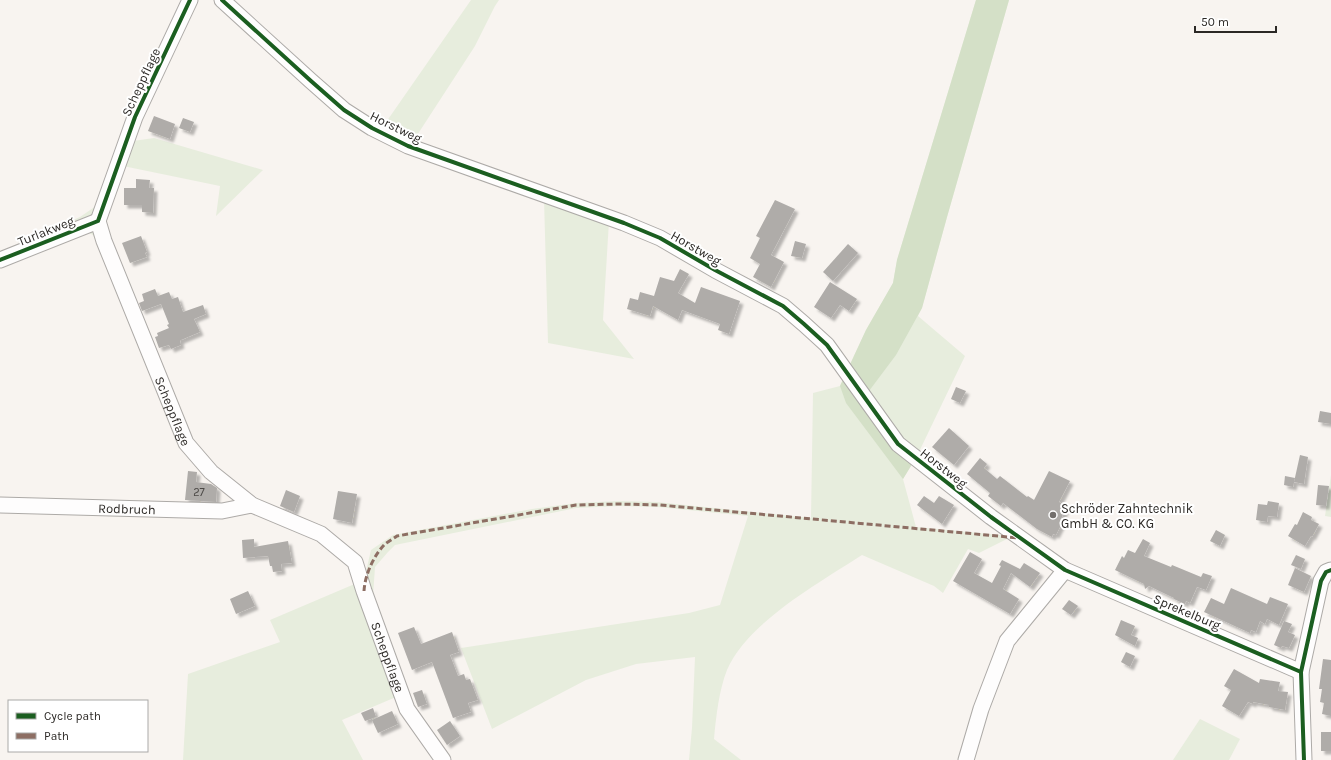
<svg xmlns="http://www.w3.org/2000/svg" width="1331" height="760" font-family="Karla,sans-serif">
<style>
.green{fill:#e7eddd}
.forest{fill:#d4e0c7}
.building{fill:#afaca9;filter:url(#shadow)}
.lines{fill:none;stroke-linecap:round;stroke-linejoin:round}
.minor-casing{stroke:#adaaa7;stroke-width:17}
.minor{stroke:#fefdfd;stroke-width:15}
.quiet{stroke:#8d6e63;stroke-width:3;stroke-dasharray:6 3;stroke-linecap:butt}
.cycleway-casing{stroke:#fff;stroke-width:6}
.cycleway{stroke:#1b5e20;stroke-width:4}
.poi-dot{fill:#736f6c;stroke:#fff;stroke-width:1.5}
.labels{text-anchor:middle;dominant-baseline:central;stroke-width:4;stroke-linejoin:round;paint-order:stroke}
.number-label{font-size:11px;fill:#4c4946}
.street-label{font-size:13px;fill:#2b2825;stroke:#fff}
.poi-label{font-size:13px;fill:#2b2825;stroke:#fff;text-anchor:start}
</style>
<defs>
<filter id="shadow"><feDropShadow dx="3.5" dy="3.5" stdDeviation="1" flood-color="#0004"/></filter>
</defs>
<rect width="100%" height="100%" fill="#f8f4f0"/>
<!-- green -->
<g class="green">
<path d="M184,0H198L144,104L133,141L154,138L263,170L216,216L220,186L123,166L106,215L108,241L182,448L93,235L85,231L0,268V253L80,217L96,206L128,112L156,52Z"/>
<path d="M471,0H499L495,6L475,46L412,143L609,221L603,320L634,359L548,343L544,199L369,131L279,42L359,113L382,128Z"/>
<path d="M976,0H1009L947,217L922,308L918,316L965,356L917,456L903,479L916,527L1000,535L1007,539L979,553L968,549L943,593L934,586L862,555C819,583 748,622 727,670C719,690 716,717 714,739L741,760H689L692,728L695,657L636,664L586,680L492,729L461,648L689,613L720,605L748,516L658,507L619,506L576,508L395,545L388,552L375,567L373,596L396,697L342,720L363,760H183L188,674L280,642L270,620L364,580L371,550L393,535L532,509L576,503L619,501L656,502L811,518L813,393L840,386L866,330L893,283L897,260Z"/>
<path d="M1331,475V517L1325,516Z"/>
<path d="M1200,719L1240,739L1229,760H1173Z"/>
</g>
<!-- forest -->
<path class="forest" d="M976,0H1009L947,217L922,308L896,355L866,395L917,456L903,479L846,403L840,386L866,330L893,283L897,260Z"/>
<!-- building -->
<g class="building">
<path d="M154,116L175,124L170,139L148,131Z"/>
<path d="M183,118L194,122L190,132L179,128Z"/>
<path d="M136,179L150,180L149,188H154L153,213L142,212V205H124V188H136Z"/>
<path d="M775,200L795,209L771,255L784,262L771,287L753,277L760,264L750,258L760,238L756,236Z"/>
<path d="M141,236L147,252L145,253L147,257L130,263L122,243Z"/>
<path d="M795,241L806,244L802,258L791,256Z"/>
<path d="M848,244L858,253L833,281L823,272Z"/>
<path d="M680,269L689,274L678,293L695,303L701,287L740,301L729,334L718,330L720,324L682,310L678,320L653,306L650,316L627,309L630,298L638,300L640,292L654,296L660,277L674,281Z"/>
<path d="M830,282L857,299L849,311L840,305L831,318L814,307Z"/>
<path d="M155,289L158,296L169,292L172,299L178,297L183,312L203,305L206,314L194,319L200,332L181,340L180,341L181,345L171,349L169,345L159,348L155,337L158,336L157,333L169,328L167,325L169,324L161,304L142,311L139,303L144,301L142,294Z"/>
<path d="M956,387L966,391L960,403L951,399Z"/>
<path d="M1320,411L1331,413V424L1318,422Z"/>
<path d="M949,428L969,446L954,465L932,447Z"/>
<path d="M1300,455L1308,457L1304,484L1294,482Z"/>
<path d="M980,458L987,464L984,468L997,479L1000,476L1027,497L1028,496L1034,500L1049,471L1070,481L1059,502L1067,506L1059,523L1061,525L1056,535L1053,534L1052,537L1037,529L1003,503L1001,506L988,496L990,493L967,474Z"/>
<path d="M188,471L197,472L196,482L211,484L217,488L216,502L185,500Z"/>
<path d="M1285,476L1295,478L1293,487L1284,485Z"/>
<path d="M1318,485L1329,486L1326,506L1316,505Z"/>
<path d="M286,490L300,496L294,512L280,506Z"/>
<path d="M338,491L357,494L352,523L333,519Z"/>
<path d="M924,496L934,503L939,496L954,505L942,524L917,505Z"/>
<path d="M1268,501L1279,503L1277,517L1268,516L1267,522L1256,520L1258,504L1267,505Z"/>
<path d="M1303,512L1312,517L1311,520L1319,524L1312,537L1311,536L1305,546L1288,536L1295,524L1297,525Z"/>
<path d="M1216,530L1225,535L1220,546L1210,541Z"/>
<path d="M254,539V547L288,541L292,563L281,564L282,571L273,572L272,566H270L268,556L243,558L242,540Z"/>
<path d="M1143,539L1150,543L1144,556L1171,567L1172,565L1201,577L1203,573L1212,576L1206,590L1197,587L1190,603L1186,601L1185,604L1174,599V598L1149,586L1145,589L1144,584L1115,570L1122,556L1124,558L1128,550L1135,553Z"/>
<path d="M970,552L982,559L974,573L992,583L1001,566L999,565L1002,560L1020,569L1024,563L1040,573L1030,587L1011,573L1003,589L1019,599L1010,614L953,581Z"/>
<path d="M1296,555L1305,559L1301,569L1291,565Z"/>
<path d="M1295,568L1311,576L1304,592L1288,585Z"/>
<path d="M1231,588L1267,604L1270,597L1288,604L1279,625L1267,619L1265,624L1260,621L1256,632L1251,630L1250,633L1204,612L1211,598L1224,604Z"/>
<path d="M248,591L255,606L236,614L230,599Z"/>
<path d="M1069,600L1078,606L1071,615L1062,609Z"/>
<path d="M1121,620L1135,626L1131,635L1138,638L1135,646L1115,635Z"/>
<path d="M1284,621L1292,624L1288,632L1295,635L1289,648L1282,646L1281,648L1274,645Z"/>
<path d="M414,627L421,644L452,632L459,652L450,655L458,676L464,674L466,680L470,679L478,700L468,703L471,712L453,718L432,662L412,670L398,633Z"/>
<path d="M1126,652L1135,656L1130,667L1121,662Z"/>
<path d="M1323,659L1331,660V716L1322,714L1324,703L1320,702L1322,689H1319Z"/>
<path d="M1234,669L1259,683L1260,679L1280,682L1278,691L1288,692L1285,710L1269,707V705L1253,702V704L1248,702L1239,716L1222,706L1231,690L1224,686Z"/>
<path d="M422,690L427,704L418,707L413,693Z"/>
<path d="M373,708L376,717L365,721L361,713Z"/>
<path d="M392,711L398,724L378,733L372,720Z"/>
<path d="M450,721L460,736L447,745L437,730Z"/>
<rect x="1321" y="732" width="10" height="19"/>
</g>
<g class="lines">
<defs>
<g id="minor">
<path id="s1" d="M190,0L135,117L98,221L104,241L186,443L211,472L252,505L321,534L355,562L364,591L407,709L443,760"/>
<path d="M222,0L311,81L344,110L372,128L408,146L624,223L660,238L715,270L783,306L804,324L827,345L898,444L991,517L1065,570L1301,672"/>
<path d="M0,260L98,221"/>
<path id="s2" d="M0,505L222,511L252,505"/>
<path d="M966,760L981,709L1007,641L1065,570"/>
<path d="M1304,760L1301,672L1321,581L1326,572L1331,570"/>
</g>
</defs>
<!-- minor casing -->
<use href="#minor" class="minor-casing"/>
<!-- minor -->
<use href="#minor" class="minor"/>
<!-- quiet -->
<path class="quiet" d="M364,591C365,575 373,557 384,545C387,542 393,539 397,536L576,505L618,504L660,505L1019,538"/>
<defs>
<g id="cycleway">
<path d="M222,0L311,81L344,110L372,128L408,146L624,223L660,238L715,270L783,306L804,324L827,345L898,444L991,517L1065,570L1301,672"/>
<path d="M0,260L98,221L135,117L190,0"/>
<path d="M1304,760L1301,672L1321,581L1326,572L1331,570"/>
</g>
</defs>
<!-- cycleway casing -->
<use href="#cycleway" class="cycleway-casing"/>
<!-- cycleway -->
<use href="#cycleway" class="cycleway"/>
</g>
<!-- markers -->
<circle class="poi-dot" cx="1053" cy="515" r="4"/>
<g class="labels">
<!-- number labels -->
<g class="number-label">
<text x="199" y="492">27</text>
</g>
<!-- street labels -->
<g class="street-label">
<text transform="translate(141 82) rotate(-65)">Scheppflage</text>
<text transform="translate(396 127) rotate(26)">Horstweg</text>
<text transform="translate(46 231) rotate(-22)">Turlakweg</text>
<text transform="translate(696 248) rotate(30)">Horstweg</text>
<text stroke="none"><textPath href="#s1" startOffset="444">Scheppflage</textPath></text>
<text transform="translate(944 468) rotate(38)">Horstweg</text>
<text stroke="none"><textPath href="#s2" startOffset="127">Rodbruch</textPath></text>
<text transform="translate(1187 612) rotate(23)">Sprekelburg</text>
<text stroke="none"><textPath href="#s1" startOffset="789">Scheppflage</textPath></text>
</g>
<!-- poi labels -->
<g class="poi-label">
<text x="1061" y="508">Schröder Zahntechnik<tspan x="1061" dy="15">GmbH &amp; CO. KG</tspan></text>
</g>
</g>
<!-- legend -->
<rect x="8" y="700" width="140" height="52" fill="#ffffff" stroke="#aaa9a8"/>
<rect x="16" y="713" width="20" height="6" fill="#1b5e20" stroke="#aaa9a8"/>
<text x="44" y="720" font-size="12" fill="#2b2825">Cycle path</text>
<rect x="16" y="733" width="20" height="6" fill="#8d6e63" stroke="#aaa9a8"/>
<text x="44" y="740" font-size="12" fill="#2b2825">Path</text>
<!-- scale -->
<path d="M1195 26v6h81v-6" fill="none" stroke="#2b2825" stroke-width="2"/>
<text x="1201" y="26" font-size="12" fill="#2b2825" stroke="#ffffff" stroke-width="3" paint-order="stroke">50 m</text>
</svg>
